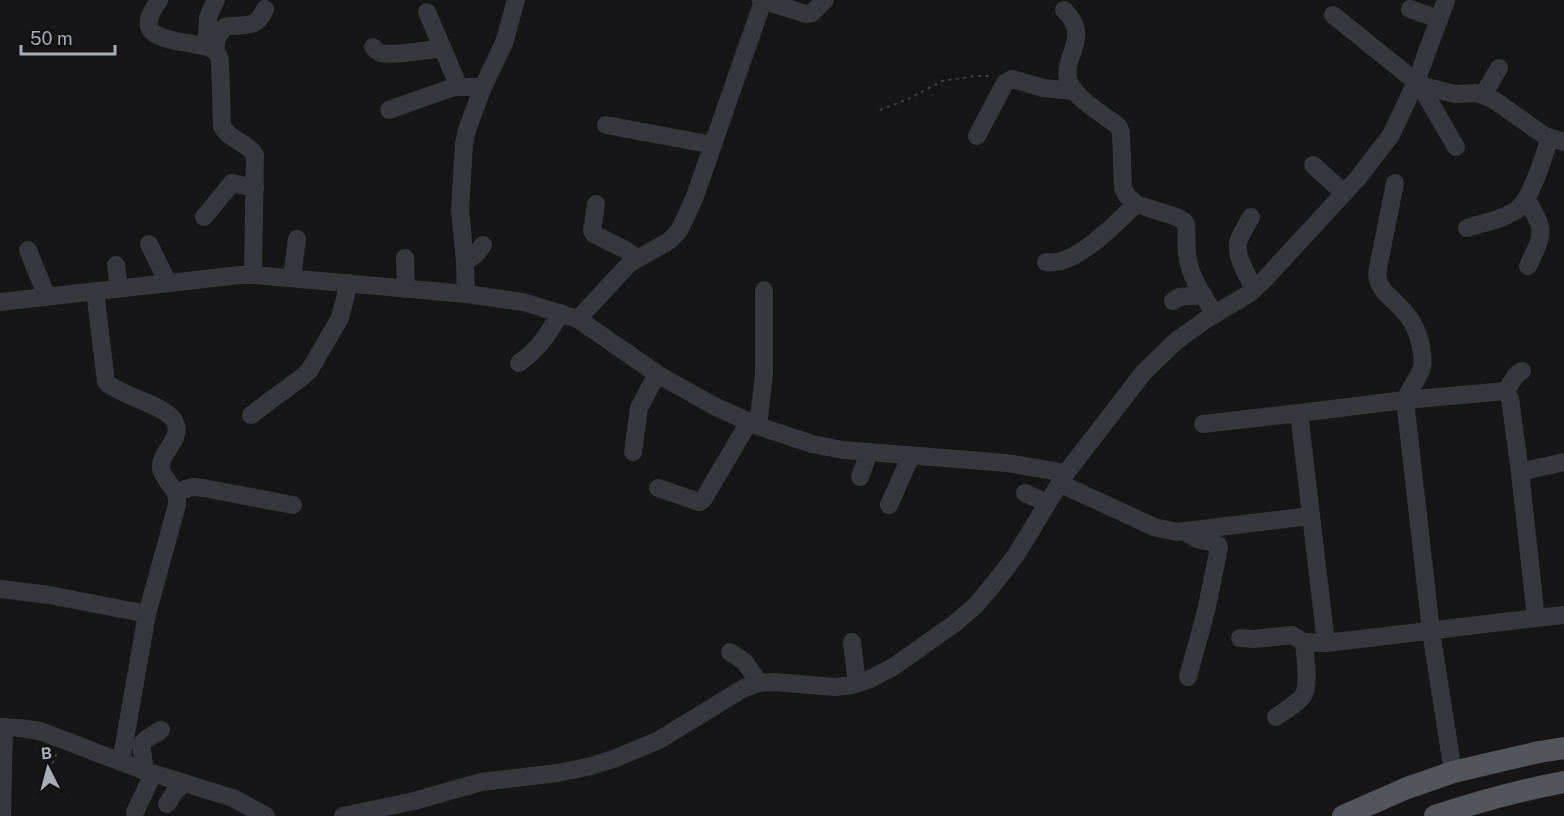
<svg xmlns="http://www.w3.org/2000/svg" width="1564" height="816" font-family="'Public Sans',sans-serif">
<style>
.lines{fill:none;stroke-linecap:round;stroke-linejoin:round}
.path{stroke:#3d3f44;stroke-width:2;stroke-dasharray:3 4.5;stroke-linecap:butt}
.minor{stroke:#37383d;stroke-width:18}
.major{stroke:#53555c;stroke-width:22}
</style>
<rect width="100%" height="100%" fill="#161618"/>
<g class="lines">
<!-- path -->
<g class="path">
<path d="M880,110L908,99L942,81L976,76H991"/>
<path d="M46,777L57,753"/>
</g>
<!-- minor -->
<g class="minor">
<path d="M159,0C156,5 152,11 150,16C138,47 204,39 216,52C219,55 219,57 220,61L222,126C230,141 249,143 255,155L253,275"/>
<path d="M761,0L806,14L812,13L825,0"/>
<path d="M1410,9L1439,19"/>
<path d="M1064,10C1094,38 1058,59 1070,84C1080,103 1103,113 1119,127L1121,133L1123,188L1127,196L1136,204L1177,217L1184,221L1186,224C1187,234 1186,243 1187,253C1189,276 1203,296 1215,314"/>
<path d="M427,12L459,87"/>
<path d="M1333,15L1420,85L1442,91L1455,94L1476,93L1483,95L1494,100L1545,136L1564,142"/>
<path d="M207,34L208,17L216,0"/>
<path d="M373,47C375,49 377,52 381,53C392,56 429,50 442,48"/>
<path d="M215,50L217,38L224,27C243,23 256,31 265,9"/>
<path d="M1420,85L1456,147"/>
<path d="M1483,95L1499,68"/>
<path d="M389,110L454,87H483"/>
<path d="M606,125L713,145"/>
<path d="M977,136L1005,83L1012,79L1043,88L1075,91"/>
<path d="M1313,165L1344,193"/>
<path d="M1395,183L1377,273C1379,292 1389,295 1400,307C1412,319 1419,331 1421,348C1422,354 1424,361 1422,367C1420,376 1409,390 1405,400L1431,631L1453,772"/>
<path d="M1526,199C1546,231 1544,232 1528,266"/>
<path d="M596,204L592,231L594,234L626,250L636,258"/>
<path d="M204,217L232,183L255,188"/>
<path d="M1251,217C1247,225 1240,234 1238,243C1236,258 1248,276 1254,289"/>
<path d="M1467,228C1482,223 1509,218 1520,207C1532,196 1544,155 1550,138"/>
<path d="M149,244L168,283"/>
<path d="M28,250L47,297"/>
<path d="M405,258L406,289"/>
<path d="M465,262L476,254L483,245"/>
<path d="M1046,262C1075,267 1116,223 1136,204"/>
<path d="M116,265L119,288"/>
<path d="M292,277L297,239"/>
<path d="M95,291L106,382C121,397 171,405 176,425C181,440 159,454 161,468C163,482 179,487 177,505L147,614L121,762"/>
<path d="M466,294L465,262L460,209L464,144L467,130L483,87L504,43L516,0"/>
<path d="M1173,301L1179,297L1203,295"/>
<path d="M0,302L240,275H253L466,294L523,302L578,319L657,374L714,406L758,426L812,444L843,450L1007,463L1066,473"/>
<path d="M578,319L630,263L669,241L675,235L680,229L694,199L763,1"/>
<path d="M519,363C541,347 547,335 561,313"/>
<path d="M1299,413L1326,643"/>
<path d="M251,415L302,377L309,371L340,318L349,283"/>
<path d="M1203,424L1299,413L1405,400L1506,391"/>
<path d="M758,426L764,374V290"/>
<path d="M633,452L639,408L657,374"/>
<path d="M1520,472L1564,462"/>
<path d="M860,477L869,452"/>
<path d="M1061,484L1154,527L1177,532L1311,516"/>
<path d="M658,488L699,502L703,500L749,422"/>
<path d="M176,492L193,487L203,488L293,505"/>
<path d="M1025,493L1047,503"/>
<path d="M889,505L911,456"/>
<path d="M1188,534L1197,539L1215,543L1218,545L1219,548L1206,611L1188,677"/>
<path d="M0,589L49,595L147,614"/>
<path d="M1536,618L1564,615"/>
<path d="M1240,638L1255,639L1292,635L1304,642L1326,643L1536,618L1520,472L1510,399L1506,391L1516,375L1522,371"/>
<path d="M852,642L857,683"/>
<path d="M730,652L745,662L759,683"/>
<path d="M1276,717C1284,711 1297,704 1303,696C1310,685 1305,656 1304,642"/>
<path d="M0,727L20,728L40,731L145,771L233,798L266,816"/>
<path d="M145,771L141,745L145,740L161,730"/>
<path d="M167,804L174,793L183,783"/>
<path d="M135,812L153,774"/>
<path d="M2,816L4,727"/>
<path d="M343,816L414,801L481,782L558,773L591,766L616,758L659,740L744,688L759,683L774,682L835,687L852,685L870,679L893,667L954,624L976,605L996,581L1016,555L1066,473L1144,372L1175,342L1205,320L1250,293L1263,281L1358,178L1391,135L1416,82L1446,0"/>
</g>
<!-- major -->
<g class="major">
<path d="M1343,816L1407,788L1453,772L1539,752L1564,748"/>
<path d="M1435,816C1477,802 1521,790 1564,782"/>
</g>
</g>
<!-- north arrow -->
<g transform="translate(48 768) rotate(354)" stroke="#111113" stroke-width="4.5" paint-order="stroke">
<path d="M0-4.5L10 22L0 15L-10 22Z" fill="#a8adb8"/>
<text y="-9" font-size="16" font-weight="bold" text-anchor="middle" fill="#a8adb8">B</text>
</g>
<!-- scale -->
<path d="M21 45v9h94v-9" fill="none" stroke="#a8adb8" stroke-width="3"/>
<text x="30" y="45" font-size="18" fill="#a8adb8" stroke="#111113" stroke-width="4.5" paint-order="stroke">50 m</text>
</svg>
